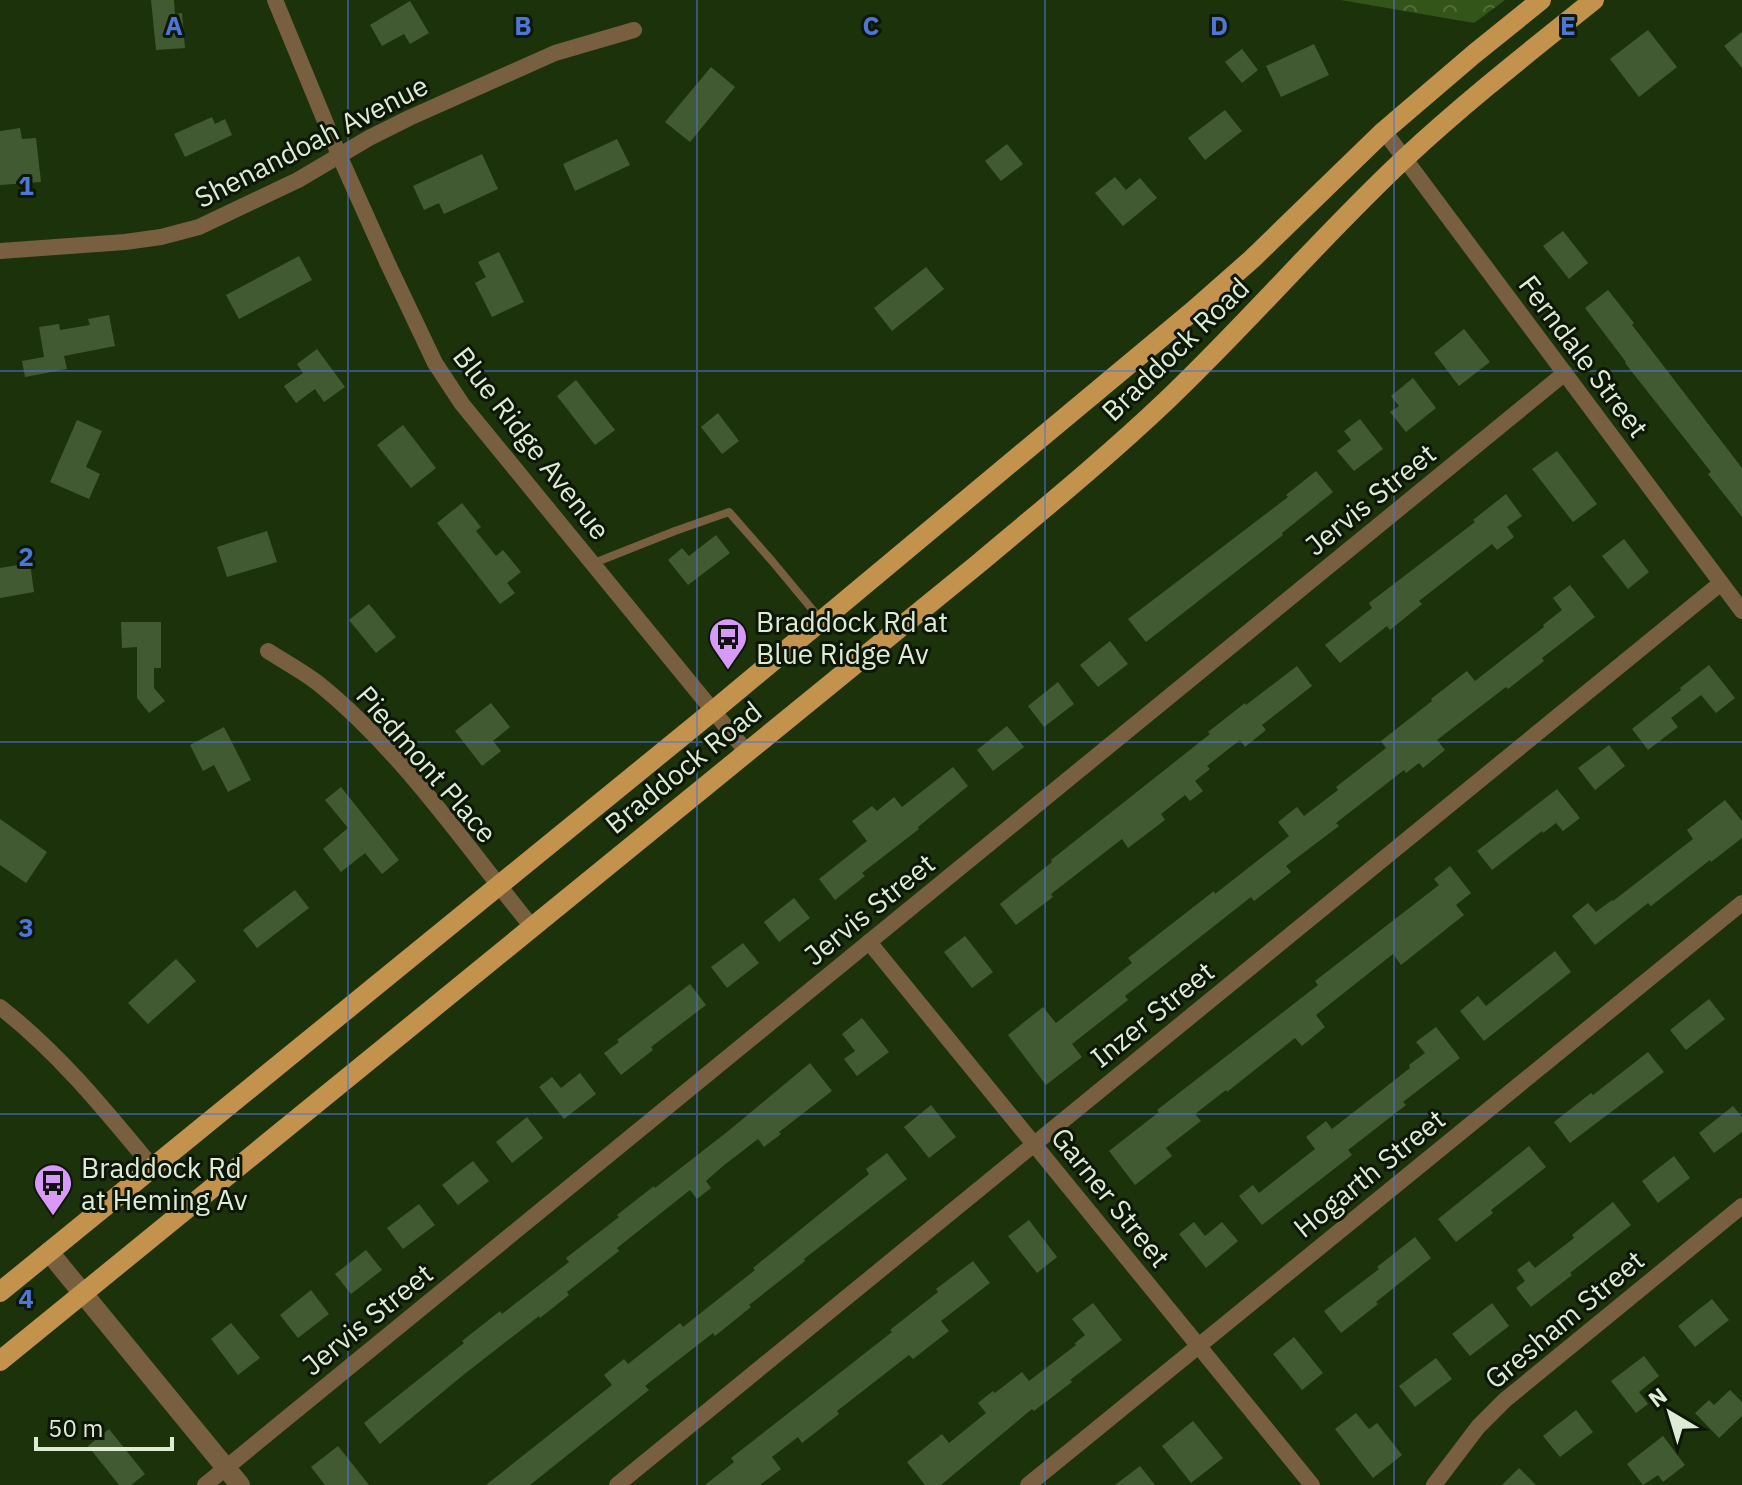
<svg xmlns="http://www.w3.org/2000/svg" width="1742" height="1485" font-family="'IBM Plex Sans',sans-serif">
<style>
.forest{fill:url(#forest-crowns)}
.building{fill:#425a32}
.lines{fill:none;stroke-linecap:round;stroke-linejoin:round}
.service{stroke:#775f40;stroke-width:8}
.minor{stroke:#775f40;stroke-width:16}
.tertiary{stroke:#775f40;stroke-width:20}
.primary{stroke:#c3924c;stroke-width:20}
.grid{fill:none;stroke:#4d76d7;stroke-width:2;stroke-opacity:0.55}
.labels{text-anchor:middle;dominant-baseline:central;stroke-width:6;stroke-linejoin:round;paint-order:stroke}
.street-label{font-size:28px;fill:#deecd5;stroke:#0d1707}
.poi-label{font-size:28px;fill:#deecd5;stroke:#0d1707;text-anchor:start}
.grid-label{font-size:26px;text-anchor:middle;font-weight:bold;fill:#4d76d7;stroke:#0d1707;stroke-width:6;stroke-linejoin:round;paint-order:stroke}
</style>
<defs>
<pattern id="forest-crowns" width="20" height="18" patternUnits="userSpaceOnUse" patternTransform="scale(2)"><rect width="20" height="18" fill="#34551a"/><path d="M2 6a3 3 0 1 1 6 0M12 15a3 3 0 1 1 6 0" fill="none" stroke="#516e3a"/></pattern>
</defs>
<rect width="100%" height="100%" fill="#1c320b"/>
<!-- forest -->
<path class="forest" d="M1341,0H1505L1474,23Z"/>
<!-- building -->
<g class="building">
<path d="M151,0H174L175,14L182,13L185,48L156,50Z"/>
<path d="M410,1L429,33L410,44L404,34L382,46L370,25Z"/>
<path d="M1648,30L1677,67L1639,97L1610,59Z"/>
<path d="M1742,32V68L1724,46Z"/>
<path d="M1314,44L1329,75L1281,97L1266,66Z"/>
<path d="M1242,49L1258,70L1242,83L1225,62Z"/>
<path d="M711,67L735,87L690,142L665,122Z"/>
<path d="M1225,110L1242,131L1205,160L1188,138Z"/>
<path d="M212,117L215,124L225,119L232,135L185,157L174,134Z"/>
<path d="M20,128L22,139L36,138L41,182L0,185V131Z"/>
<path d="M617,139L630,165L575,191L563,164Z"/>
<path d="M1007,144L1023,164L1001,181L985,161Z"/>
<path d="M482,154L498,189L444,214L439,203L424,210L413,186Z"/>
<path d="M1115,177L1126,190L1140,178L1157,198L1123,226L1095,193Z"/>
<path d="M1563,231L1588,263L1569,279L1543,246Z"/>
<path d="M499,252L524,302L492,317L475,283L486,277L478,262Z"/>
<path d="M299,256L312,280L239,319L226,295Z"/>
<path d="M926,267L944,289L892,331L874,308Z"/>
<path d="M1608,290L1634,323L1632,325L1742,468V517L1708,474L1711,472L1625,363L1626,362L1585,308Z"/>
<path d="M109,315L115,346L64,356L67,369L25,377L22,361L44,357L39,327L59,324L60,330L90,325L88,319Z"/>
<path d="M1464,329L1490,362L1459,386L1434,353Z"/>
<path d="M317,349L345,387L324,402L315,389L296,403L284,386L303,373L297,364Z"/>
<path d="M1413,378L1436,408L1406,432L1390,412L1399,406L1391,396Z"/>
<path d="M576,380L615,430L595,445L557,396Z"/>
<path d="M718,413L739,441L722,454L701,427Z"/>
<path d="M1360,419L1383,449L1354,471L1337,451L1351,440L1344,431Z"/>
<path d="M77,420L102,431L86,467L100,474L89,499L50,482Z"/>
<path d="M403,425L436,468L411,488L377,445Z"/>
<path d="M1557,451L1597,504L1573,522L1532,469Z"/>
<path d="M1316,471L1333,492L1282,533L1283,535L1146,642L1128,619L1288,497L1286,495Z"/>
<path d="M1506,494L1522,516L1507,527L1514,537L1497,550L1492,544L1419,601L1422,604L1390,630L1387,626L1340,663L1325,645L1372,608L1369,603L1475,522L1473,520Z"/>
<path d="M462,503L481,527L476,531L496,556L503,550L521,572L507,583L515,593L500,604L437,523Z"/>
<path d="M267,531L277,562L227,577L217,547Z"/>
<path d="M716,535L730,553L688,585L668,560L682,548L689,556Z"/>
<path d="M1624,539L1649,572L1628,589L1602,556Z"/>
<path d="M30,563L34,592L0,598V568Z"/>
<path d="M1570,585L1595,617L1542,658L1544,661L1508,689L1506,687L1437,740L1445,750L1423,768L1419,763L1406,773L1404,770L1336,823L1339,826L1286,866L1291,872L1254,901L1251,897L1125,996L1128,1000L1072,1044L1082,1057L1046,1085L1008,1035L1043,1007L1056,1023L1132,963L1128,958L1214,891L1215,894L1289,836L1278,822L1297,807L1304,816L1338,790L1336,787L1386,748L1381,741L1432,701L1431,699L1467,671L1475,681L1544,627L1543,625L1562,610L1553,598Z"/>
<path d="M369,604L396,637L376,653L349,620Z"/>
<path d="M121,622H161V668H154V688L165,701L149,713L137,698V647L122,648Z"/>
<path d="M1110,641L1128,664L1098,687L1080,665Z"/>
<path d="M1709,665L1735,698L1716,713L1701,695L1671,718L1678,727L1648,750L1632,729L1681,690L1680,688Z"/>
<path d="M1297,666L1312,686L1262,725L1266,730L1245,747L1240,740L1207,766L1210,769L1195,781L1203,791L1190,801L1185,795L1161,814L1165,820L1128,848L1122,839L1051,894L1053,897L1016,925L1000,904L1052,862L1051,860L1210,734L1208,732L1245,703L1246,705Z"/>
<path d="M1058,682L1074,704L1044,727L1028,706Z"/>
<path d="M491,703L510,727L493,741L501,751L482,766L455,731Z"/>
<path d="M1007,726L1024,747L993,771L977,750Z"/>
<path d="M224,727L251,780L228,792L214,765L203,771L190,745Z"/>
<path d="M1609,745L1625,766L1595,790L1578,768Z"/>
<path d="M953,767L968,786L918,827L919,829L862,873L865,876L835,900L819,879L867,841L852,821L872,806L877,811L894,797L902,807Z"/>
<path d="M341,787L399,860L382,874L365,853L341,872L323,849L348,828L325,800Z"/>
<path d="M1557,789L1580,818L1563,831L1556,823L1543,833L1542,831L1492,870L1477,851Z"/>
<path d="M1725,800L1742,821V838L1711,862L1710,860L1651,906L1648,903L1595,945L1572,916L1588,903L1596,912L1612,900L1613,901L1693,839L1687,830Z"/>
<path d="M0,819L47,852L26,883L0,865Z"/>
<path d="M1450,866L1471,893L1456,905L1464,915L1401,965L1393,954L1316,1015L1325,1027L1302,1046L1295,1038L1227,1092L1226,1090L1195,1114L1201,1121L1166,1148L1172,1156L1135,1185L1109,1151L1159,1112L1157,1110L1318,985L1315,981L1439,885L1434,879Z"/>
<path d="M295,890L309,908L257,948L243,930Z"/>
<path d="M794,898L810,918L779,942L764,922Z"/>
<path d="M965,936L993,972L972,988L944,952Z"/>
<path d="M743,943L759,963L727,988L711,967Z"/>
<path d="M1555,951L1571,972L1484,1041L1460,1011L1478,996L1486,1006Z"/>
<path d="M176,959L196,981L148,1024L128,1003Z"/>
<path d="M690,984L706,1005L651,1047L653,1050L621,1075L604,1053L619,1042L617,1040Z"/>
<path d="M1709,999L1725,1019L1686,1050L1670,1030Z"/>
<path d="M862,1018L889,1052L857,1076L844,1059L855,1051L842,1034Z"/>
<path d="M1436,1027L1460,1058L1403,1102L1406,1105L1348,1150L1352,1155L1262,1225L1239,1196L1253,1185L1259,1193L1315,1149L1306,1137L1326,1121L1332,1129L1410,1068L1409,1065L1425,1053L1416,1042Z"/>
<path d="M1648,1052L1664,1072L1570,1143L1554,1122L1591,1093L1593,1095Z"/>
<path d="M810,1063L832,1091L779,1132L781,1134L764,1147L758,1139L723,1166L706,1181L711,1188L697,1199L690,1190L617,1248L619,1251L567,1292L569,1295L540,1318L539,1316L462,1376L380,1444L364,1423L464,1343L462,1341L500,1311L502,1314L569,1262L566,1258L619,1217L617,1215L654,1186L655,1188L727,1132Z"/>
<path d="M580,1073L596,1094L564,1119L539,1087L552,1077L561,1088Z"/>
<path d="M931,1105L956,1137L929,1158L904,1127Z"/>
<path d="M1733,1106L1742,1117V1132L1714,1153L1699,1133Z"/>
<path d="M527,1117L543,1138L512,1163L496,1142Z"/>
<path d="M1529,1146L1546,1167L1491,1210L1493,1213L1456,1242L1438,1219Z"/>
<path d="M887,1153L907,1179L804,1259L805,1261L749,1305L751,1307L715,1336L713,1333L645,1386L649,1390L530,1485H486L612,1385L604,1375L624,1359L628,1364L680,1323L683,1327L755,1270L753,1268L869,1174L866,1169Z"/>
<path d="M1674,1156L1690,1178L1658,1203L1642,1181Z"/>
<path d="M473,1161L489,1181L458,1205L442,1185Z"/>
<path d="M1613,1202L1631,1225L1570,1273L1572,1275L1531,1307L1516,1288L1525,1281L1517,1270L1529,1261L1535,1268L1574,1238L1572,1235Z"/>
<path d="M419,1204L435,1225L403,1249L387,1228Z"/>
<path d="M1029,1220L1057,1257L1037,1273L1008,1236Z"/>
<path d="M1194,1222L1205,1236L1222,1222L1238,1241L1206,1268L1179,1234Z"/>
<path d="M1415,1237L1431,1258L1376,1302L1378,1304L1341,1333L1324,1311L1379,1269L1377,1267Z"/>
<path d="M366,1250L382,1270L351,1294L335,1274Z"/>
<path d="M973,1261L990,1283L941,1321L949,1331L913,1359L909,1355L837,1411L839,1414L802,1443L798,1437L772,1457L781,1469L760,1485H705L734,1462L731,1458L892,1332L890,1330L938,1292L936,1289Z"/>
<path d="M311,1290L329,1314L298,1338L280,1315Z"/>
<path d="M1712,1299L1729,1320L1695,1347L1678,1326Z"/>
<path d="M1093,1303L1122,1340L1070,1380L1072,1382L1034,1411L1032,1409L941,1485H925L907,1462L942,1434L949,1443L986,1413L978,1403L993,1391L995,1393L1022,1372L1029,1381L1076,1345L1075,1343L1085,1335L1072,1319Z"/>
<path d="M1492,1303L1509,1326L1470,1356L1452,1334Z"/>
<path d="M231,1323L260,1358L238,1375L211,1339Z"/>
<path d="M1294,1337L1323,1373L1302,1390L1273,1354Z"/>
<path d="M1644,1356L1659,1376L1639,1392L1648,1404L1636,1413L1611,1381Z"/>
<path d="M1436,1358L1452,1379L1415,1407L1399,1386Z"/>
<path d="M1730,1390L1742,1402V1416L1719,1438L1695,1413L1709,1400L1714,1405Z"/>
<path d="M1576,1410L1593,1432L1560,1457L1543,1436Z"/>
<path d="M1356,1413L1369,1429L1377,1423L1402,1455L1373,1478L1335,1429Z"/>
<path d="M1193,1421L1223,1458L1191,1483L1162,1446Z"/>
<path d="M109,1429L145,1474L131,1485H119L88,1446Z"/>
<path d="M1663,1436L1685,1465L1663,1482L1658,1475L1643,1485L1627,1464Z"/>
<path d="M338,1446L369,1485H325L311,1467Z"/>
<path d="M1140,1466L1155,1485H1115Z"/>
<path d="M1519,1468L1536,1485H1502Z"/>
</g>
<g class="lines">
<!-- service -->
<path class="service" d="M594,563L675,531L729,512L772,561L821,620"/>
<!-- minor -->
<g class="minor">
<path d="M275,0L339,155L388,264L435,363L462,404L746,751"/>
<path d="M1384,131L1742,611"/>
<path d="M0,251L125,242L161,237L199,227L298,180L369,138L409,118L555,53L634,30"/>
<path d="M268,651C285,662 304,672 319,684C402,751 465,845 532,927"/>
<path d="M869,942L1312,1485"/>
<path d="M0,1007C60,1054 105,1110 153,1168"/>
<path d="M205,1485L1565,373"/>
<path d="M617,1485L1721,583"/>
<path d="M1028,1485L1742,903"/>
<path d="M1434,1485L1478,1427L1505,1400L1742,1206"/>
</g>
<!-- tertiary -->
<path class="tertiary" d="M49,1252L240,1485"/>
<!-- primary -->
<g class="primary">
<path d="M0,1292L713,711L1193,311L1252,259L1384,131L1474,54L1541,0"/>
<path d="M0,1361L978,564C1041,511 1106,458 1166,401C1248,323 1321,237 1403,160C1464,103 1529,52 1594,0"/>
</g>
</g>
<!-- grid -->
<path class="grid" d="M348,0V1485M697,0V1485M1045,0V1485M1394,0V1485M0,371H1742M0,742H1742M0,1114H1742"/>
<!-- icons -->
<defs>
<symbol id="bus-pin" viewBox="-11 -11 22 30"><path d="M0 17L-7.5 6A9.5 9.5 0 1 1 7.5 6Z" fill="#d89af8" stroke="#0d1707"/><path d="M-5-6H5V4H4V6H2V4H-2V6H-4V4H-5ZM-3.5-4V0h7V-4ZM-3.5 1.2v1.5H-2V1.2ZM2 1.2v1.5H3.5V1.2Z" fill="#111"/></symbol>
</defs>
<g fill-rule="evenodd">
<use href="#bus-pin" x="706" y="615" width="44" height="60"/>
<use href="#bus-pin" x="31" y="1161" width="44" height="60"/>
</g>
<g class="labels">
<!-- street labels -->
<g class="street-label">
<text transform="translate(311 141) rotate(-27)">Shenandoah Avenue</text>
<text transform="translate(1175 349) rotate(-44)">Braddock Road</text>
<text transform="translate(1584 356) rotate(53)">Ferndale Street</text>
<text transform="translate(532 443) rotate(52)">Blue Ridge Avenue</text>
<text transform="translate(1370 499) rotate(-39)">Jervis Street</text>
<text transform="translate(427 764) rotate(49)">Piedmont Place</text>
<text transform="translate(683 767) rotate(-39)">Braddock Road</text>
<text transform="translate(869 909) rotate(-39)">Jervis Street</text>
<text transform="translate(1152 1014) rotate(-39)">Inzer Street</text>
<text transform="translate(1369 1173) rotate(-39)">Hogarth Street</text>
<text transform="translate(1111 1197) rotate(51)">Garner Street</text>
<text transform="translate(367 1319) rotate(-39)">Jervis Street</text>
<text transform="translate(1564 1319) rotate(-40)">Gresham Street</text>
</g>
<!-- poi labels -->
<g class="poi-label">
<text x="756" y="621">Braddock Rd at<tspan x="756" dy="32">Blue Ridge Av</tspan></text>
<text x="81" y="1167">Braddock Rd<tspan x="81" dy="32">at Heming Av</tspan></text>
</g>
</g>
<g class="grid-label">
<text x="174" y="35">A</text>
<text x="523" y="35">B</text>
<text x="871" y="35">C</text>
<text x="1219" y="35">D</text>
<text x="1568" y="35">E</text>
<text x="26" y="195">1</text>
<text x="26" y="566">2</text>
<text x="26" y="937">3</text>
<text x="26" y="1308">4</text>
</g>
<!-- north arrow -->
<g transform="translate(1670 1413) rotate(322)" stroke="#0d1707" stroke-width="6" paint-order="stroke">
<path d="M0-6L14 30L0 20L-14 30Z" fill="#deecd5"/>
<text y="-12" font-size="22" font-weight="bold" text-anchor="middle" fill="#deecd5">N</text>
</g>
<!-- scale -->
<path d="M36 1437v12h136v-12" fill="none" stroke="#deecd5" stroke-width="4"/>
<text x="48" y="1437" font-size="24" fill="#deecd5" stroke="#0d1707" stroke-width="6" paint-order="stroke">50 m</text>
</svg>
